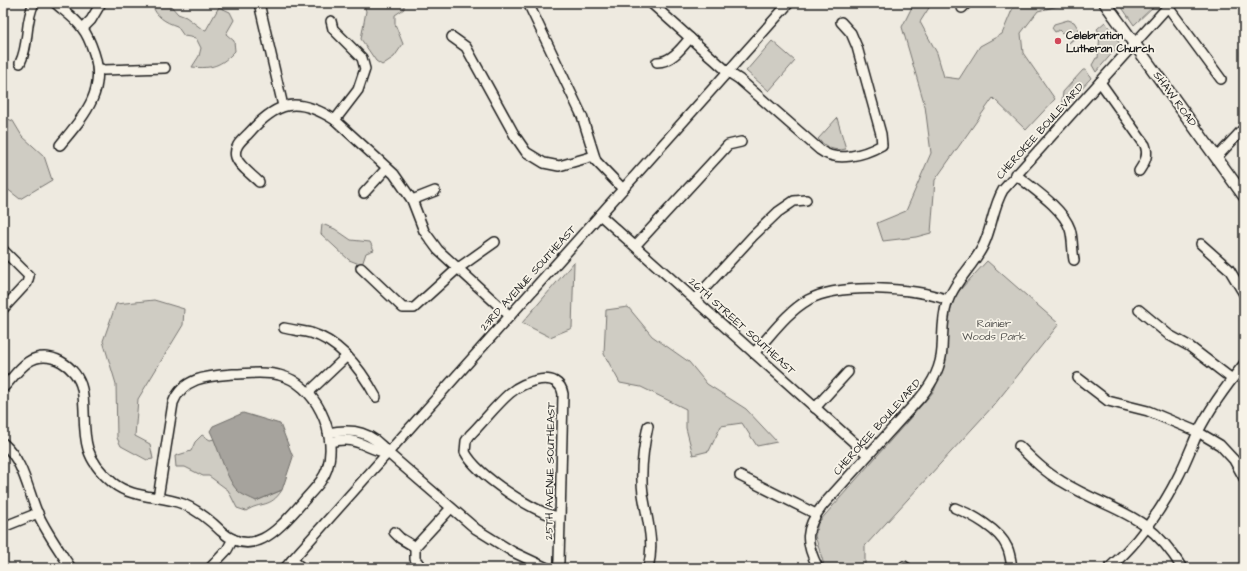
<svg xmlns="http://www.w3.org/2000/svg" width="1247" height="571" font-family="'Architects Daughter',sans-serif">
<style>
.green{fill:#cfccc3;stroke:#767470}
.water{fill:#a6a39d;stroke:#6f6d69}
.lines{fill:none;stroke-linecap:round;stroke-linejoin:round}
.minor-casing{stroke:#1c1c1c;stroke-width:12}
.major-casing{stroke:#1c1c1c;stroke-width:14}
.minor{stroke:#f7f3e8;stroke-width:9}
.major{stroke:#f7f3e8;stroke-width:11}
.poi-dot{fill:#d1495b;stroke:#f7f3e8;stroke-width:1.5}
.labels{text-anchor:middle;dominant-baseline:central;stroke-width:3.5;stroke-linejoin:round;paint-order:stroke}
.poi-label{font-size:11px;font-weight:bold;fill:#1c1c1c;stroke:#f7f3e8;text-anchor:start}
.street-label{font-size:11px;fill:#1c1c1c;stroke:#f7f3e8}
.park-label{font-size:11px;fill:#52514e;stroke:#f7f3e8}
</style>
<rect width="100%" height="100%" fill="#eeeae0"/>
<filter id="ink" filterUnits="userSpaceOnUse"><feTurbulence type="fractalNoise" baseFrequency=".025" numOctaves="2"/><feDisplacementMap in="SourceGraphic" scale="8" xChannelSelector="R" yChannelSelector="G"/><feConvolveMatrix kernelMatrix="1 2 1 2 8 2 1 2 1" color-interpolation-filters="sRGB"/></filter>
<g filter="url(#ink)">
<!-- green -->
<g class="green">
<path d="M154,3H164L171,6L178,14L186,17L202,29L206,30L219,7L230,12L234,20L226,34L234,41L235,51C221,66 212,69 192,67L199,56L201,48L196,38L184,36L177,26C165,22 156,17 152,4Z"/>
<path d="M363,3H404V9L395,15V24L403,44L394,57L382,65L376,61L361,39L366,11Z"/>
<path d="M914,3H932L920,22L937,53L944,77L959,79L980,46L1002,34L1015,3H1070L1038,11L1021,33L1023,53L1055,99L1026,130L993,98L935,180L931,233L916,237L883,241L877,223L906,211L931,153L925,106L902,27Z"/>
<path d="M1119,3H1157L1134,25Z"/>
<path d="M1068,20L1074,22L1081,33L1069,43L1076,35L1071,29L1062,33L1059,30L1055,32L1052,28L1054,24Z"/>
<path d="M1105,22L1120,44L1096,72L1092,65L1096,58H1098L1100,34L1097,29Z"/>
<path d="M772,41L795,61L769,91L746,71Z"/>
<path d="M1083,70H1086L1091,78L1061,110L1063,92Z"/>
<path d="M3,117L13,121L22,136L44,156L52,180L20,199L6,188L3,173Z"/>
<path d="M837,118L846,149C834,152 826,147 818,139Z"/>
<path d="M322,224L335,229L351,240L370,242L374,250L366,253L362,265L349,260L321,234Z"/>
<path d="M987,261L1059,324L994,405L865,546V568H825L815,536L818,523L934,391L944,364L947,322L953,301L957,293Z"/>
<path d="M574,262L572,328L550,337L522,323Z"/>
<path d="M154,300L184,309L183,325L138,399L135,436L150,444L153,459L147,460L121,446L117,438L116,384L103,341L116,304Z"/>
<path d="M628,307L652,336L689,362L707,384L746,409L777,442L757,446L742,423L721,426L709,451L693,455L686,428V409L641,387L620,383L604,354L606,310Z"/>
<path d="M202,435L210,440L214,439L256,501L282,490C270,509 261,501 246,511L237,508L228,490L209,476H203L185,467H176L175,456L191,451L195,442Z"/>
</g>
<!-- water -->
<path class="water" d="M243,413L280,424L293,457L282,490L256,501C251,498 241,495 237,490C226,479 218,446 210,431L213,426Z"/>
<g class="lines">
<defs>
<g id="minor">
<path d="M55,3C64,11 75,18 82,28C88,35 91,44 94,53C107,92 83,117 60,145"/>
<path d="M259,3L283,106"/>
<path d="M528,3L582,116L596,161L623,189"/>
<path d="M651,3L728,72L739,79L820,150C837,163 864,155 882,145L881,134L857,47L851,33L841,22"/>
<path d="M1168,7L1221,79"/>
<path d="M962,8L967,3"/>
<path d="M331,21L333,29L362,58L365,69L358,90L335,120"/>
<path d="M83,28L91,20L101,3"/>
<path d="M452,37L466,47L515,136L526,152L544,163L559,166L594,156"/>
<path d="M657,62C671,62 681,49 690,38"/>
<path d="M20,63C30,43 24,24 34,3"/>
<path d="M98,68L104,70L165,68"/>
<path d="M1100,82L1145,145C1149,155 1145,162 1139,171"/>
<path d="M1217,157L1244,128"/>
<path d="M1015,174C1032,188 1063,208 1070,229C1073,238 1072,250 1074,260"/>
<path d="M259,182C252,175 239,166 236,157C233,147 242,140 248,134C277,101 297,96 335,120L394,174L412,200L424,231L438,250L510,316"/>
<path d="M364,193L387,168"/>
<path d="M412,200L435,191"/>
<path d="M600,215L868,455"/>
<path d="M1201,244L1229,269L1244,294"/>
<path d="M635,246L728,145L741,142"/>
<path d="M3,250L29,276L27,283L3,309"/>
<path d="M361,268L403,308H414L457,269L495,242"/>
<path d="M695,299L753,236L778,212L794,201L806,200"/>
<path d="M1139,310L1169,335L1189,346L1232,379"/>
<path d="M284,328C293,330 302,331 311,333C341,342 362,371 376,397"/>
<path d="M754,353C771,335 787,312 808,300C840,282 915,288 948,300"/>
<path d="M1078,378L1108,401L1148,411L1198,432L1220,445L1234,460L1244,478"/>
<path d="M3,388C11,380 18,369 28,362C49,348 77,366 82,389C86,409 82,429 88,449C92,462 102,474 113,483C133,499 160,495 183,504C197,510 210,520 221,531C254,561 281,526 302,503C311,492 323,482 327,469C339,434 315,383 279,375C264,371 247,374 233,374C208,376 183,377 173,403L158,498"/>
<path d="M309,392L347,356"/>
<path d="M815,408L848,372"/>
<path d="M328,433C354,428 372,432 388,453L476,529L513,552L547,568"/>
<path d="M330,442C358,435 364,449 388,453"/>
<path d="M3,443C23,461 27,487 37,512C46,532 59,550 71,568"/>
<path d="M1019,446C1032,459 1045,472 1061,481C1113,513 1147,510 1182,568"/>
<path d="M740,476L816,514"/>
<path d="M955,508C971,514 1000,530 1007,547C1010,553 1011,561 1012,568"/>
<path d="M3,527L38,513"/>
<path d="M394,532L400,538L415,547"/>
<path d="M292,560L302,568"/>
<path d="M904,566L907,568"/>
<path d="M210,568L227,550L233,539"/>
<path d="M285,568L789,3"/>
<path d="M422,568L415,559V547L451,508"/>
<path d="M558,568L559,561L563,394C559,369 524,381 510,393C496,405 484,421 470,435L466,441L465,452C477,475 535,514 560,517"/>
<path d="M648,568C655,542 647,520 643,494C640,472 643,449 648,426"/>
<path d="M818,568C805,542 804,529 823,505L920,398C932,384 941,367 942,349C943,333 942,318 947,303C955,280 974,266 984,244C992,227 993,207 1003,190L1171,3"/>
<path d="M1109,568C1137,544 1160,512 1177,479C1185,464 1191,448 1198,432C1210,408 1227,385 1244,364"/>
</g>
<path id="major" d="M1105,3L1244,196"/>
</defs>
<!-- minor casing -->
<use href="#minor" class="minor-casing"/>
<!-- major casing -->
<use href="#major" class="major-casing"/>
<!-- minor -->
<use href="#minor" class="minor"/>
<!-- major -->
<use href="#major" class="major"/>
</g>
</g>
<!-- markers -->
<circle class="poi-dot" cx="1058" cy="41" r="4"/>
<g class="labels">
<!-- poi labels -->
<g class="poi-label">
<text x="1066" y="35">Celebration<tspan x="1066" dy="13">Lutheran Church</tspan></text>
</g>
<!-- street labels -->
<g class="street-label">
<text transform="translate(1175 99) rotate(54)">SHAW ROAD</text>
<text transform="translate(1040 131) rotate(-48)">CHEROKEE BOULEVARD</text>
<text transform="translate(528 278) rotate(-48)">23RD AVENUE SOUTHEAST</text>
<text transform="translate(742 326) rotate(42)">26TH STREET SOUTHEAST</text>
<text transform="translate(877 427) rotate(-48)">CHEROKEE BOULEVARD</text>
<text transform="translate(550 471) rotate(-89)">25TH AVENUE SOUTHEAST</text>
</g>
<!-- park labels -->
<g class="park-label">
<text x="994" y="323">Rainier<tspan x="994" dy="13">Woods Park</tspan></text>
</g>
</g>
<!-- margin -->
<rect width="1247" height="571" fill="none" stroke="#f7f3e8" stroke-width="16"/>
<rect x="8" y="8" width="1231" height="555" fill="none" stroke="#1c1c1c" stroke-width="1.5" filter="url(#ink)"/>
</svg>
